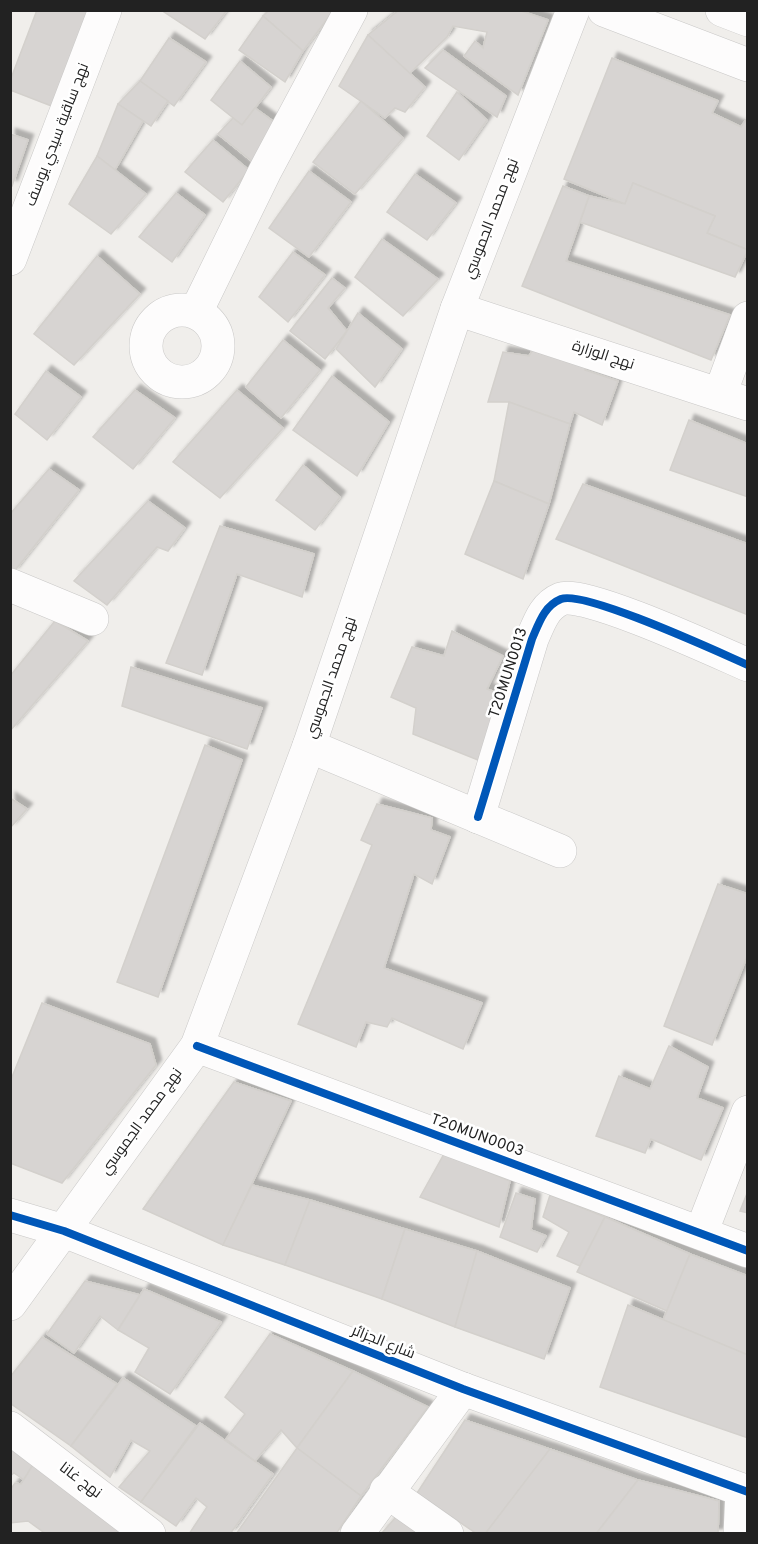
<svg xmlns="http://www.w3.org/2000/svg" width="758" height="1544" font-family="Overpass,Cairo,sans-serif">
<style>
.building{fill:#d7d4d2;stroke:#d3d0cc;stroke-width:1.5;filter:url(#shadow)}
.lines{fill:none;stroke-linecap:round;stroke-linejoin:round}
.minor-casing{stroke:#c9c8c7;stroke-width:34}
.minor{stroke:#fdfcfc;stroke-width:33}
.cycleway-casing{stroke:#fff;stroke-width:11}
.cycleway{stroke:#0057b8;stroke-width:8}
.labels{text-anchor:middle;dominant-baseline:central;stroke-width:5;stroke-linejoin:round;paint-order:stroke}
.street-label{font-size:15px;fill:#222;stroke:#fff}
</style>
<defs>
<filter id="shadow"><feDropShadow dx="5.5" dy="-5.5" stdDeviation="1.5" flood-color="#0004"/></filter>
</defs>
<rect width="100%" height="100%" fill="#f0eeeb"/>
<!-- building -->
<g class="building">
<path d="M37,10H90L54,107L10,90V81Z"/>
<path d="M165,10H227L205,39L164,12Z"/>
<path d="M269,10H334L303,51L263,16Z"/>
<path d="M399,10H518L548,20L518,95L464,56L475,41L483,48L487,32L453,26L447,37L409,74L368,35Z"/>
<path d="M263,16L303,51L285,82L239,50Z"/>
<path d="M368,35L425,87L405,112L395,108L385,118L339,86Z"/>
<path d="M169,38L206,62L174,106L140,81Z"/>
<path d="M443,50L506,96L497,117L425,68Z"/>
<path d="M612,58L718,101L712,113L741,127L748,117V250L707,233L715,216L633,183L625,204L564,179Z"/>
<path d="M240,61L271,87L242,125L211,100Z"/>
<path d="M140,81L168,101L151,126L118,104Z"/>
<path d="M457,92L487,120L459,160L427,136Z"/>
<path d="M361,101L403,138L355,194L313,162Z"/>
<path d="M118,104L143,121L115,170L97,156Z"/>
<path d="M255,108L277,124L253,162L218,134L233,118L242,125Z"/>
<path d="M10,134L28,140L12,186L10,185Z"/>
<path d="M213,140L249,170L223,202L185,172Z"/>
<path d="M97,156L146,194L111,234L69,204Z"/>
<path d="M309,171L351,202L309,257L269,228Z"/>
<path d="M415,174L456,203L427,240L387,212Z"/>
<path d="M633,183L715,216L707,233L748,250L735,277L580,222L589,196L625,204Z"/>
<path d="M563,186L589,196L566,261L730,315L711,360L522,286Z"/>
<path d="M176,193L205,215L172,262L139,237Z"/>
<path d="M382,239L438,279L403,316L355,277Z"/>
<path d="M293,252L325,275L288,322L259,297Z"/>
<path d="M97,256L140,294L74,365L34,334Z"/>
<path d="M332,278L345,288L328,308L347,331L325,359L290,331Z"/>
<path d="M358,313L402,349L375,387L336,349Z"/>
<path d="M283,340L320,370L281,418L246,387Z"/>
<path d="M537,343L587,360L585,370L618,381L602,425L574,412L570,424L509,402H488L503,352L529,356Z"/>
<path d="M46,371L81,397L47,440L15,414Z"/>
<path d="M332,376L389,422L357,476L293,430Z"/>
<path d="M135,390L175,418L133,469L93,437Z"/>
<path d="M237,390L283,428L220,498L173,462Z"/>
<path d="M509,402L570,424L549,504L494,481Z"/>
<path d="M689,420L748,444V497L670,470Z"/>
<path d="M303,465L340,497L315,530L276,500Z"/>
<path d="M49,469L79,490L13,573L10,571V514Z"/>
<path d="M494,481L549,504L523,579L465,554Z"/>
<path d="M583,484L748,544V615L556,539Z"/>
<path d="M148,501L185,528L168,551L157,547L107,605L74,581Z"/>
<path d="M220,526L314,554L302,597L237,574L202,675L166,663Z"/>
<path d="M55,621L88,641L10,731V676Z"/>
<path d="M452,631L503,656L487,689L506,696L478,760L413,734L416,708L391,697L412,647L444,656Z"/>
<path d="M131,667L262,708L247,749L122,706Z"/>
<path d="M205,745L242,760L158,997L117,982Z"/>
<path d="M10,798L27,809L10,828Z"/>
<path d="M377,804L432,818L431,830L450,837L432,884L414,874L384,968L482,1003L463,1049L392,1018L387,1027L366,1022L356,1047L298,1024L372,845L361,840Z"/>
<path d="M718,884L748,894V954L712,1045L664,1026Z"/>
<path d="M42,1003L150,1044L156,1065L62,1183L10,1163V1082Z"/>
<path d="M669,1046L708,1067L697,1098L723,1108L701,1160L651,1139L645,1153L596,1136L619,1076L650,1089Z"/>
<path d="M234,1082L291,1101L223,1245L143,1209Z"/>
<path d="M444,1154L510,1181L499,1227L420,1197Z"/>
<path d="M252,1185L310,1200L285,1265L223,1245Z"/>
<path d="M748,1191V1213L740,1211Z"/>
<path d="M516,1193L535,1199L531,1230L546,1236L537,1252L500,1237Z"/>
<path d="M550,1195L605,1217L580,1266L557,1256L569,1232L543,1217Z"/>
<path d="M310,1200L405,1229L382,1299L285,1265Z"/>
<path d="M605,1217L690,1254L667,1311L577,1272Z"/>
<path d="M405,1229L477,1251L455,1327L382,1299Z"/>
<path d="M477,1251L570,1288L544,1359L455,1327Z"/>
<path d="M690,1254L748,1276V1355L663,1320Z"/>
<path d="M85,1281L140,1295L118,1330L100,1316L74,1353L47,1334Z"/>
<path d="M144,1289L221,1322L170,1394L135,1372L149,1348L118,1330Z"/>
<path d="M628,1305L748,1355V1438L600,1387Z"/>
<path d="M270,1334L353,1371L297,1448L281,1430L255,1461L226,1439L245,1414L225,1397Z"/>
<path d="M42,1337L117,1384L71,1446L10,1403V1377Z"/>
<path d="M353,1371L428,1407L361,1496L297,1448Z"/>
<path d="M123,1378L196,1426L141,1502L119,1487L150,1451L131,1440L110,1477L71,1446Z"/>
<path d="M465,1420L550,1449L485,1534H477L417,1493Z"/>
<path d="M200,1423L273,1474L230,1534H189L207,1507L196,1498L176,1526L141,1502Z"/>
<path d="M10,1438L36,1460L24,1480L14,1473L10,1476Z"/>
<path d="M297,1448L361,1496L336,1534H236Z"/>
<path d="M550,1449L638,1480L596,1534H485Z"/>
<path d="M36,1460L125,1534H46L28,1521L10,1523V1490L15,1483L21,1484Z"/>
<path d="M638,1480L719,1501L718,1534H596Z"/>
<path d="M402,1510L434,1534H381Z"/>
</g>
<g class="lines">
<defs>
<g id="minor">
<path d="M604,10L748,65"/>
<path d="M722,10L748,20"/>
<path d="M10,259L105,10"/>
<path d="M457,309L748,404"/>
<circle cx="182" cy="346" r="36"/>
<path d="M196,312L265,171L351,10"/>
<path d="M720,394L748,318"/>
<path d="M10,585L92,619"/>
<path d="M309,746L560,851"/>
<path d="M478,817L532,639C539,623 544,606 561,599C585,590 718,652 748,665"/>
<path d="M197,1046L748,1251"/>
<path d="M10,1215L64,1231L463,1389L748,1492"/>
<path d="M701,1233L748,1112"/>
<path d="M10,1304L197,1046L309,746L457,309L573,10"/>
<path d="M10,1428L149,1534"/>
<path d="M386,1491L447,1534"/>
<path d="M357,1534L463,1389"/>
<path d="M740,1534L742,1490"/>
</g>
</defs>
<!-- minor casing -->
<use href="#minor" class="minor-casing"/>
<!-- minor -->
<use href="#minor" class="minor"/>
<defs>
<g id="cycleway">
<path d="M478,817L532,639C539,623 544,606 561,599C585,590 718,652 748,665"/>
<path d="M197,1046L748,1251"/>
<path d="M10,1215L64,1231L463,1389L748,1492"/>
</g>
</defs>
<!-- cycleway casing -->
<use href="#cycleway" class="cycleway-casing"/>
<!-- cycleway -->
<use href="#cycleway" class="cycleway"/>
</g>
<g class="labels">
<!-- street labels -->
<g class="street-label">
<text transform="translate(58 135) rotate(-69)">نهج ساقية سيدي يوسف</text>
<text transform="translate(492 219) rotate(-69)">نهج محمد الجموسي</text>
<text transform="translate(603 356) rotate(18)">نهج الوزارة</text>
<text transform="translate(509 673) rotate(-72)">T20MUN0013</text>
<text transform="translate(332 678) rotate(-71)">نهج محمد الجموسي</text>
<text transform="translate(142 1122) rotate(-54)">نهج محمد الجموسي</text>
<text transform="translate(477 1136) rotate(20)">T20MUN0003</text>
<text transform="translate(383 1343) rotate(22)">شارع الجزائر</text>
<text transform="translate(80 1481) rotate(37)">نهج غانا</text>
</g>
</g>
<!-- border -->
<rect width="758" height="1544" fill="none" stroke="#222222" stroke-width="24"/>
</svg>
